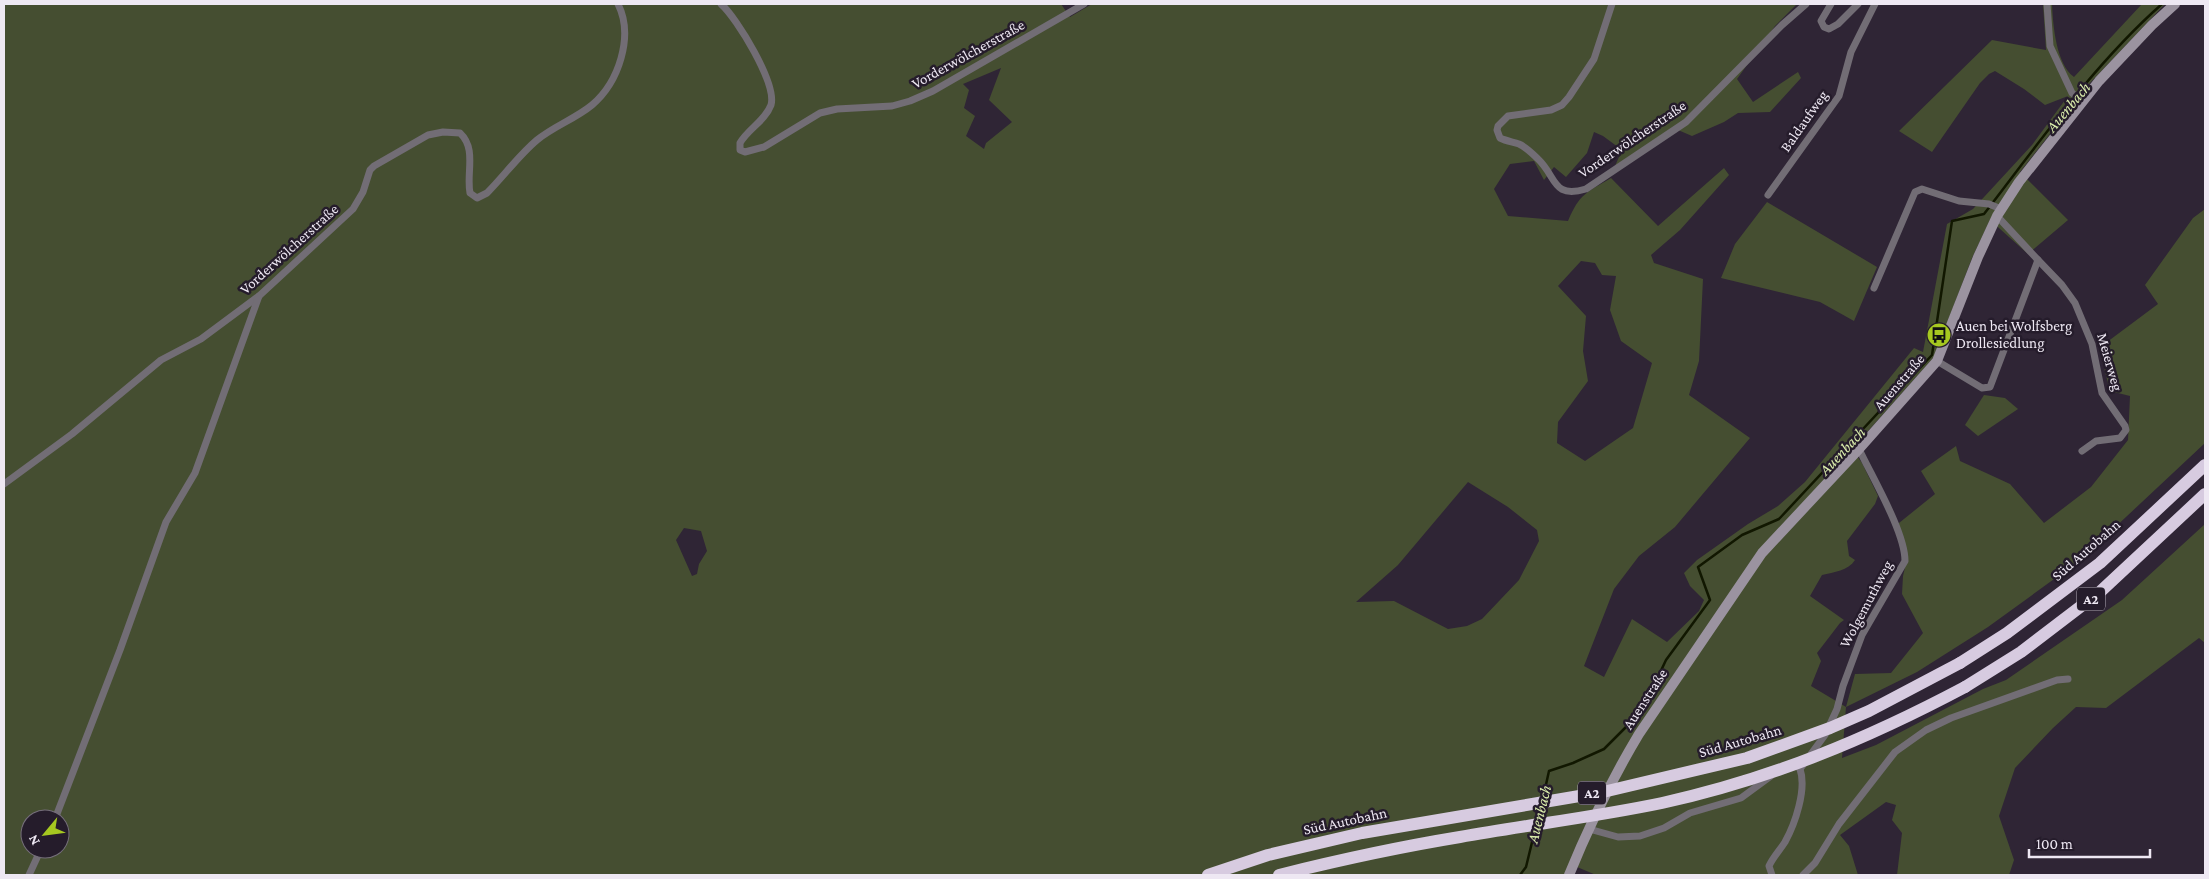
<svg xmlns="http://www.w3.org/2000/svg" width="2209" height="879" font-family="'Crimson Pro',serif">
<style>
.green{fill:#454e31;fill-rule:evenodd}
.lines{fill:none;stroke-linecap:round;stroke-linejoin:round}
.stream{stroke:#111700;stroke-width:2.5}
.street{stroke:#726d75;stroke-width:7}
.secondary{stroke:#9b93a0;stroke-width:10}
.highway{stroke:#d7cbe0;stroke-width:12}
.highway-bridge{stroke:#d7cbe0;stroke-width:12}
.labels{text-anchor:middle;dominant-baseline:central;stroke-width:5;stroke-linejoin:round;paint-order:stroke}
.shield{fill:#251c2b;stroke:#b2abb7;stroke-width:1}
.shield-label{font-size:14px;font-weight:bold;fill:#eee8f3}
.street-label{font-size:15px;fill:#eee8f3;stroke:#251c2b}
.poi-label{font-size:15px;fill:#eee8f3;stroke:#251c2b;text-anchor:start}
.water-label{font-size:16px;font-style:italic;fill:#dbeeac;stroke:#251c2b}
</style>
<rect width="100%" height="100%" fill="#2f2535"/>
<!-- green -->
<g class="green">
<path d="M4,4H1061L1070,17L1092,4H1797L1775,26L1737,79L1753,102L1798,72L1801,78L1770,112L1738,113L1724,122L1692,136L1678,130L1612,173L1622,150L1603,136L1594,132L1587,153L1566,177L1554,167L1544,180L1534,161L1510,164L1494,189L1508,216L1568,221C1580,193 1586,193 1611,178L1658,226L1724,168L1729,175L1680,230L1651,255L1654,263L1703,279L1699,361L1689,395L1750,438L1675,527L1639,556L1614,589L1584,666L1604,677L1632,619L1667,642L1699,611L1704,600L1690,586L1684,573L1697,560L1748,524L1778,506L1805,482L1914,348L1923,352L1947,224L1973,209L2032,145L2068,96L2045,105L2024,89L1995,71L1989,74L1980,83L1932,152L1899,131L1992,40L2046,50L2043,4H2052C2053,25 2056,64 2074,77L2142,4H2165L2090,83L2020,172L2068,220L2028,254L1990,220L1972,258L1934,357L1852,449L1862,463L1878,496L1875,504L1847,541L1849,556L1855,560C1848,571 1834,572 1822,575L1810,596L1844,620L1840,623L1817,653L1821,661L1811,686L1846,707L1855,674L1891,673L1923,633L1902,594L1903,576L1908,555L1894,527L1935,494L1921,471L1956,446L1960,461L2010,484L2044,523L2091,487L2128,440L2130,396L2110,391L2099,348L2158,304L2145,285L2193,218L2205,209V443L2079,561L1988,627L1917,672L1846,707L1842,758L1876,745L1983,689L2006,680L2122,600L2205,524V643L2199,638L2106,708L2076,707L2053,728L2015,768L1999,816L2014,860L2009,875H1897L1902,833L1892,820L1896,805L1886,802L1840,835L1849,846L1858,875H1596L1570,864L1564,875H4ZM1001,68L989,100L1012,122L986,143L984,149L966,136L975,116L964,108L969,90L963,84ZM1581,261L1595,263L1602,275L1616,276L1610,310L1621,341L1652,363L1633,428L1585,461L1557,443L1558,422L1588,381L1583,351L1586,316L1558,286ZM1468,482L1508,507L1537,530L1539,541L1519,580L1482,619L1467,626L1448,629L1394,601L1356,602L1398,565ZM684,528L701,531L707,551L699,564L697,574L692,576L676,540ZM30,819H60V849H30Z"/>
<path d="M1767,202L1877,267L1854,321L1820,302L1721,278L1735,244Z"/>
<path d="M1984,395L2005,398L2018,409L1978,436L1965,425Z"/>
</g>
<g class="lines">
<!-- stream -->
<g class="stream">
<path d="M1543,798L1549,771L1573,763L1604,749L1642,711L1666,660L1710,600L1698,567L1742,535L1779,519L1932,355L1952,221L1984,214C2038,144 2095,63 2162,4"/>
<path d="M1538,820L1540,808"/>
<path d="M1520,875L1526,867L1535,830"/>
</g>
<!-- street -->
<g class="street">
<path d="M721,4C737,18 777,84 771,105C765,121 748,129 740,143V150L745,152L764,147L820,113L837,109L892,106L910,101L933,91L1084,4"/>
<path d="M1612,4L1594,59L1569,97L1562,105L1551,110L1508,116L1498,126L1497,130L1500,138C1506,141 1513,142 1519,144C1526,147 1533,154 1538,159C1557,177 1552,199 1586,189L1686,122L1782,25L1806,4"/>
<path d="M1831,4L1821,21L1824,27L1829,29L1838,24L1858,4"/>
<path d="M2047,4L2050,46L2072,93L2082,101"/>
<path d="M1768,195L1839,96L1851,52L1875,4"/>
<path d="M2038,260L2062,285L2075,303L2092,344L2102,393L2125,426L2126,430L2120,438L2096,441L2082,451"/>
<path d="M1874,288L1915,192L1922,189L1959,201L1989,204L2001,209"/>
<path d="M1937,361L1982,388L1990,387L2038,260L1997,216"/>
<path d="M4,484L72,434L161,360L201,339L259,296L353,209L363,192L370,170L374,166L428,135L443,132L460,133C477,149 466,173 470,193L477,198L487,193C504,176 519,155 537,140C554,126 575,119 592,105C619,82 634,36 618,4"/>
<path d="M1800,769L1825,735L1837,709L1843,686L1862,635L1905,561C1905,532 1872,477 1859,449"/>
<path d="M55,819L120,650L166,522L195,473L259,296"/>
<path d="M1589,829L1618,837L1640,836L1664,828L1690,813L1741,798L1771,776"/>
<path d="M29,875L41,849"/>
<path d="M1772,875L1769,866C1773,857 1780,850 1785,842C1795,824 1807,789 1800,769"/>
<path d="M1803,875L1815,863L1839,824L1895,752L1926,730L1951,718L2057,680L2068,679"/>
</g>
<!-- secondary -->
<path class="secondary" d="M1569,875C1589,826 1612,779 1639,734L1762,553L1859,449L1937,361L1978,257L1997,216L2019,182L2099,81L2152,25L2175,4"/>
<!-- highway -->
<g class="highway">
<path d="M1960,663L2007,633L2100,563L2205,465"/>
<path d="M1965,687L2021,652L2101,591L2205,494"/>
</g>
<!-- highway-bridge -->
<g class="highway-bridge">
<path d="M1208,875L1268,855L1362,833L1603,792L1747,758L1830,728L1869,711L1960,663"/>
<path d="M1279,875C1339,860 1399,847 1460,837C1527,825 1595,817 1662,803C1771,779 1867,739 1965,687"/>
</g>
</g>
<!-- icons -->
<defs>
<symbol id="bus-disc" viewBox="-11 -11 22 22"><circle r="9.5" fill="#a6c820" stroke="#251c2b"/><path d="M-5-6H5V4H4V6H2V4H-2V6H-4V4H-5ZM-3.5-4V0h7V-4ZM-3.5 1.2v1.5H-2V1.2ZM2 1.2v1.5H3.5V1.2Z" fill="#111"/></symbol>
</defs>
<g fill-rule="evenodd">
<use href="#bus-disc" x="1925" y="321" width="28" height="28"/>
</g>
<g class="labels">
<!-- shield labels -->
<g class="shield">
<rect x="2077" y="587.5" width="28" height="23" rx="4"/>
<rect x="1578" y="781.5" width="28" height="23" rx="4"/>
</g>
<g class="shield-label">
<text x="2091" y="599">A2</text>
<text x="1592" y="793">A2</text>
</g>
<!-- street labels -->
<g class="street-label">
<text transform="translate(968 54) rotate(-29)">Vorderwölcherstraße</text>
<text transform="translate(1804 121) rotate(-55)">Baldaufweg</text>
<text transform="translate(1632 139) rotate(-34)">Vorderwölcherstraße</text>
<text transform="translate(289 249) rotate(-42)">Vorderwölcherstraße</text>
<text transform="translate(2110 362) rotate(74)">Meierweg</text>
<text transform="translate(1899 382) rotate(-49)">Auenstraße</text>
<text transform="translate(2086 550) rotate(-41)">Süd Autobahn</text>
<text transform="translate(1866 604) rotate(-62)">Wolgemuthweg</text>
<text transform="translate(1645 699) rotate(-57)">Auenstraße</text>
<text transform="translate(1740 741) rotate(-16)">Süd Autobahn</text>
<text transform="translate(1345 821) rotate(-12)">Süd Autobahn</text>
</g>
<!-- poi labels -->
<g class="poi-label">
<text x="1956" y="326">Auen bei Wolfsberg<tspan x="1956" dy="17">Drollesiedlung</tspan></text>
</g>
<!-- water labels -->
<g class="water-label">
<text transform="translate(2068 107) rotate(-50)">Auenbach</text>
<text transform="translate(1842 451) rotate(-47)">Auenbach</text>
<text transform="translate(1539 814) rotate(-76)">Auenbach</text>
</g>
</g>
<!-- border -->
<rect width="2209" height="879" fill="none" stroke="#eee8f3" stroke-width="10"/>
<!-- north arrow -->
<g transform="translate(45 834) rotate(241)"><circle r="24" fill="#251c2b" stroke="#756e7b"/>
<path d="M0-4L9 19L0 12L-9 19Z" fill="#a6c820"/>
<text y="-8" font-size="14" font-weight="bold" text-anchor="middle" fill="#eee8f3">N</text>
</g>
<!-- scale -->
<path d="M2029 849v8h121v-8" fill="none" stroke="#eee8f3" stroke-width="2.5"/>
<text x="2036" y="849" font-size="15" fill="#eee8f3" stroke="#251c2b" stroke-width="4" paint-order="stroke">100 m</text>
</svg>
